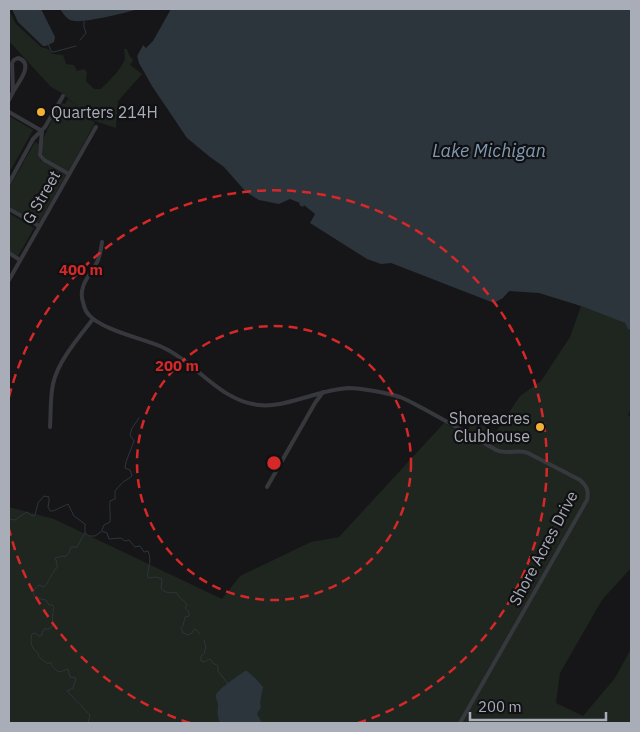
<svg xmlns="http://www.w3.org/2000/svg" width="640" height="732" font-family="'IBM Plex Sans',sans-serif">
<style>
.green{fill:#1e261f}
.water{fill:#2c353c}
.pier{fill:#161618}
.lines{fill:none;stroke-linecap:round;stroke-linejoin:round}
.stream{stroke:#2c353c;stroke-width:1}
.minor{stroke:#37383d;stroke-width:4}
.ring{fill:none;stroke:#d62828;stroke-width:2.5;stroke-dasharray:9 6}
.poi-dot{fill:#f2b134;stroke:#111113;stroke-width:2}
.labels{text-anchor:middle;dominant-baseline:central;stroke-width:4.5;stroke-linejoin:round;paint-order:stroke}
.poi-label{font-size:16px;fill:#a8adb8;stroke:#111113;text-anchor:start}
.street-label{font-size:16px;fill:#a8adb8;stroke:#111113}
.water-label{font-size:18px;font-style:italic;fill:#7f9bb3;stroke:#111113}
.centre{fill:#d62828;stroke:#111113;stroke-width:2.5}
.ring-label{font-size:15px;text-anchor:middle;font-weight:bold;fill:#d62828;stroke:#111113;stroke-width:4.5;stroke-linejoin:round;paint-order:stroke}
</style>
<rect width="100%" height="100%" fill="#161618"/>
<!-- green -->
<g class="green">
<path d="M9,10L16,24L41,47L48,49L53,54L63,55L66,64L74,65L77,71L84,69L87,72L86,81L94,89H101C108,82 124,67 125,57C125,54 124,52 124,49H127L129,55L133,60L130,65L142,74L118,101L116,128L95,121L86,115L95,123L68,172C60,168 49,164 44,157C35,145 56,114 62,103L65,104L68,99L79,108L62,93L51,87L9,41Z"/>
<path d="M9,116L33,130L9,173Z"/>
<path d="M35,142L39,144L38,154L41,161L66,175L38,224L9,207V188Z"/>
<path d="M9,213L34,228L18,256L9,251Z"/>
<path d="M581,306L625,323L628,329L631,331V408L628,415L631,417V568L602,600L560,673L556,703L583,716L615,678L631,649V723H9V507L54,519L222,599L240,576L311,542L339,537L444,423L465,435L473,421L496,432L520,396L541,381L570,337Z"/>
</g>
<!-- water -->
<g class="water">
<path d="M12,9H41L55,37L54,42L46,46H43L18,22Z"/>
<path d="M60,9H139C127,12 80,25 70,20C66,18 63,13 60,9Z"/>
<path d="M164,9H631V331L628,329L625,323L581,306L539,293L509,291L503,298L494,303L391,263L381,264L367,259L310,223L315,214L304,205L303,207L299,205L300,203L290,199L279,204L259,200L246,192L224,167L210,157L187,138L152,86L139,63L137,55Z"/>
<path d="M245,671H247L257,680L263,687L260,703L261,707L257,714L262,723H220C218,717 217,714 218,707C219,703 215,699 216,695C218,689 239,675 245,671Z"/>
</g>
<!-- pier -->
<path class="pier" d="M162,9H171L153,41L146,48L143,45L136,58L135,57Z"/>
<g class="lines">
<!-- stream -->
<g class="stream">
<path d="M80,40L86,33L84,27V21"/>
<path d="M48,44L51,51L54,52L76,46"/>
<path d="M9,519L15,520L27,512L32,516L35,515L38,503L44,496L49,497V501L48,507L50,511H53L68,504L74,516L85,524V533L77,547H71L69,553L65,557L63,556L55,558V559L57,562L56,564L58,566C55,570 52,574 50,578C47,582 48,584 44,587L39,585C34,589 31,593 36,598L46,600L49,605H52L54,607C52,614 53,620 52,627L49,629H44L41,636H39L35,633L32,634C30,642 31,648 38,653C38,658 43,660 47,663H51C53,668 55,670 60,672L68,669L70,677L76,678L73,688L67,691L90,715L88,723"/>
<path d="M102,530L104,525L110,522C111,514 109,509 110,501L115,499V491L123,482L128,479L132,476L130,470L125,468L126,462L134,441L130,435L132,428L139,418"/>
<path d="M85,533L89,536H95L102,531L107,533L109,539L121,538L125,541L129,540L135,547L140,546L144,552L148,551C153,563 146,569 148,578L155,577L162,579L161,588L165,592L177,593C180,600 185,600 187,605L185,608L189,612V616L185,617L183,626L181,628L183,633L188,635L192,633L193,631L195,629L200,634"/>
<path d="M204,640L206,647L204,654L201,656V661L204,662L210,659L213,663L218,666V671L228,684"/>
</g>
<!-- minor -->
<g class="minor">
<path d="M18,58C35,63 18,83 13,92L12,63L14,60Z"/>
<path d="M9,100L13,92"/>
<path d="M9,112L42,131L40,155L44,160L69,174"/>
<path d="M9,183L33,139L45,127L63,96"/>
<path d="M9,209L39,226"/>
<path d="M102,242C101,250 100,258 96,264C89,276 78,287 83,302C84,307 86,312 89,315C102,330 144,339 162,347C196,362 219,401 259,405C275,407 292,401 307,397C320,393 334,389 348,388C361,388 388,393 400,397C408,400 416,405 424,409C448,422 472,436 496,450C507,455 517,449 528,453L580,480C587,486 589,491 587,500L460,723"/>
<path d="M9,253L20,260"/>
<path d="M9,280L96,127"/>
<path d="M50,427C51,413 50,398 53,384C58,361 79,337 93,319"/>
<path d="M267,487L315,403L323,392"/>
</g>
</g>
<!-- distance rings -->
<g class="ring">
<circle cx="274" cy="463" r="137"/>
<path d="M190 723A273 273 0 0 1 9 529M9 397A273 273 0 1 1 358 723"/>
</g>
<!-- markers -->
<g class="poi-dot">
<circle cx="41" cy="112" r="5"/>
<circle cx="540" cy="427" r="5"/>
</g>
<g class="labels">
<!-- poi labels -->
<g class="poi-label">
<text x="51" y="112">Quarters 214H</text>
<text x="530" y="418" text-anchor="end">Shoreacres<tspan x="530" dy="18">Clubhouse</tspan></text>
</g>
<!-- street labels -->
<g class="street-label">
<text transform="translate(41 197) rotate(-60)">G Street</text>
<text transform="translate(543 548) rotate(-62)">Shore Acres Drive</text>
</g>
<!-- water labels -->
<g class="water-label">
<text x="489" y="150">Lake Michigan</text>
</g>
</g>
<circle cx="274" cy="463" r="8" class="centre"/>
<g class="ring-label">
<text x="81" y="275">400 m</text>
<text x="177" y="371">200 m</text>
</g>
<!-- border -->
<rect width="640" height="732" fill="none" stroke="#a8adb8" stroke-width="20"/>
<!-- scale -->
<path d="M470 712v8h136v-8" fill="none" stroke="#a8adb8" stroke-width="2.5"/>
<text x="478" y="712" font-size="15" fill="#a8adb8" stroke="#111113" stroke-width="4" paint-order="stroke">200 m</text>
</svg>
